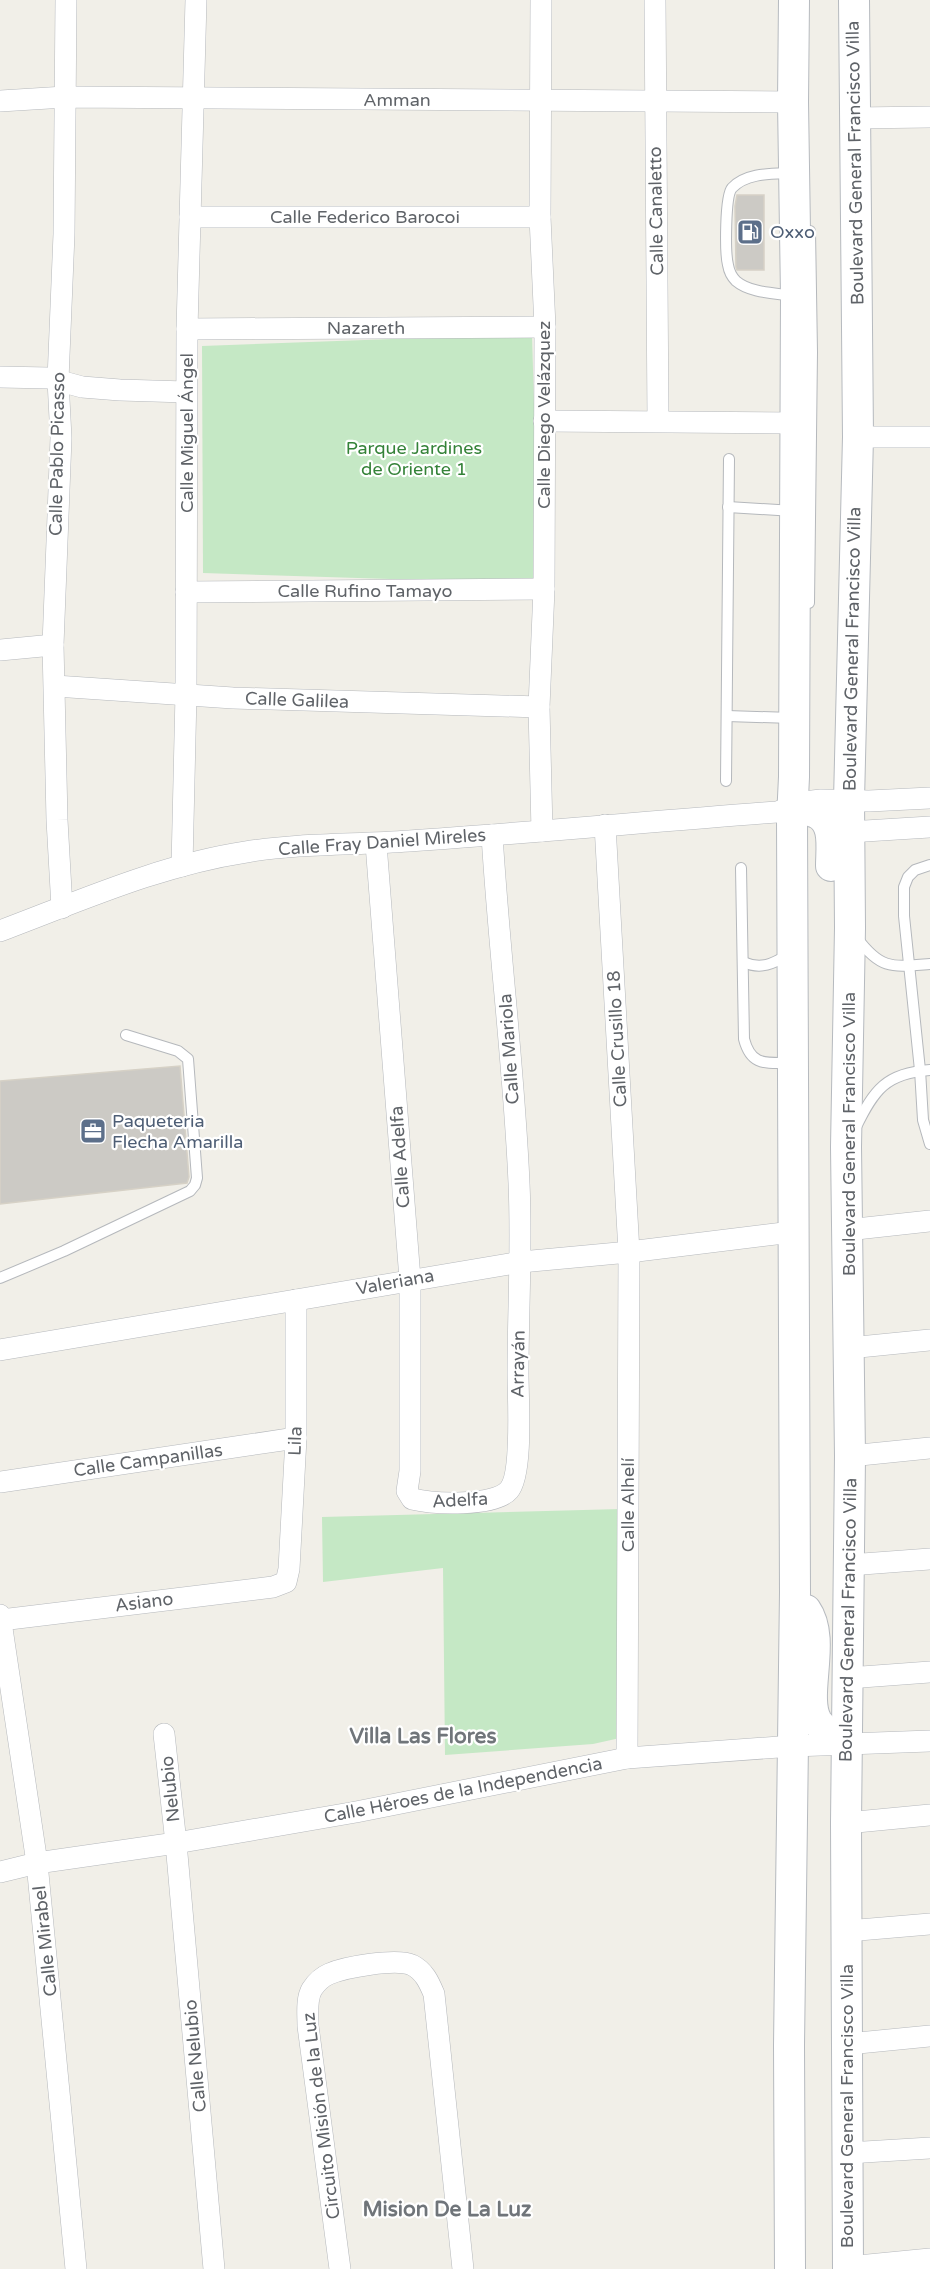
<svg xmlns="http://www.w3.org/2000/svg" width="930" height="2269" font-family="'Varela Round',sans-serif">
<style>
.green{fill:#c5e8c5}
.building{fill:#cccac5;stroke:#d6d1c6;stroke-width:1.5}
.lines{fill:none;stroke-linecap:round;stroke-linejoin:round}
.lane-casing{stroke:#b5b8bc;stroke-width:12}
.street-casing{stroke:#b5b8bc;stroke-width:22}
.secondary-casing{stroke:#b6babf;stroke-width:32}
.lane{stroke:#fff;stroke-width:10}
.street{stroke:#fff;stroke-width:21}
.secondary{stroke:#fff;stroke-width:30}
.labels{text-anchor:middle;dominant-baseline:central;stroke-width:4.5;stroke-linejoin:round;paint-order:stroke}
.street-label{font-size:18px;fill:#5f6368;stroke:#fff}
.service-label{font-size:18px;fill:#4e5e75;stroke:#fff;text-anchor:start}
.park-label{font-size:18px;fill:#348238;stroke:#fff}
.quarter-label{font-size:21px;font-weight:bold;fill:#70757a;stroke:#fff}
</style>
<rect width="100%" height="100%" fill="#f1efe8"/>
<!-- green -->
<g class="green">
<path d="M532,334L539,581L514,583L203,573L202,346Z"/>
<path d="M621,1509L620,1738L593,1744L445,1755L443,1568L323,1582L322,1517Z"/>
</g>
<!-- building -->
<g class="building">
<path d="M737,195H764V270H737L736,267L735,206Z"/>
<path d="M180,1066L189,1177L187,1183L0,1204V1081Z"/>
</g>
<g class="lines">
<defs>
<g id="lane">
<path d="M793,296C775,293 750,293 736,281C732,277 729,271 728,265C725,253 725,196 732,188C747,172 774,174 793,173"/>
<path d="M728,507L794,511"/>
<path d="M809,603L812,352L810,231"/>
<path d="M727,716L792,718"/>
<path d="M726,781L729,459"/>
<path d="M930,865L915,870L908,877L904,887V916L920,1070L923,1120L930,1144"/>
<path d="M741,868L744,1039C751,1066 765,1063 790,1063"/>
<path d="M857,938C881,970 892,967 930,964"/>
<path d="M743,962C761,970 773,964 789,954"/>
<path d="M856,1127C874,1090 886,1073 930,1070"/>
<path d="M0,1278L64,1251L190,1191L195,1185L197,1178L188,1059L178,1051L126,1035"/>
</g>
<g id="street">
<path d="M541,0L540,217L545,327L544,589L539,707L542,831"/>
<path d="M655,0L658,421"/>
<path d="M0,101L65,97L793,102"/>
<path d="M855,118L930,117"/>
<path d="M190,217H540"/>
<path d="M187,329L545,327"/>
<path d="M0,377L49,378L82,387L120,390L186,392"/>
<path d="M544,421L796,423"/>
<path d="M858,437H930"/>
<path d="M186,592L544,589"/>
<path d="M0,650L53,645"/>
<path d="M55,686L233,698L539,707"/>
<path d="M605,825L629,1252L627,1758"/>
<path d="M837,831L849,832L930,827"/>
<path d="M376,844L410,1279V1471L407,1491L412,1499C433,1504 495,1507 509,1490C523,1474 518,1398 518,1374C518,1310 522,1247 519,1183C514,1067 499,951 492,835"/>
<path d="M182,866L186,694L187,329L196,0"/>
<path d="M62,908L57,820L53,645L61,438L58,380L64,234L66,0"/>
<path d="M0,931C80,901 160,865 246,852C300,843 355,845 409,841C527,833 645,822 763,813L777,812L804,802L821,800L869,801L930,798"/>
<path d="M847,1230L930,1221"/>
<path d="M849,1348L930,1340"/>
<path d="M0,1350L521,1262L629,1252L792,1232"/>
<path d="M850,1456L930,1448"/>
<path d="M0,1482L296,1438"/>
<path d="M849,1565L930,1559"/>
<path d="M0,1615L37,1863L76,2269"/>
<path d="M1,1620L273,1587L286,1582L289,1569L296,1438V1300"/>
<path d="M848,1678L930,1672"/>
<path d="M164,1734L176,1843L214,2269"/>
<path d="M846,1823L930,1815"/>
<path d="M0,1872L37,1863L176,1843L356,1812L627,1758L793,1746L930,1741"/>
<path d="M847,1931L930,1924"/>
<path d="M848,2044L930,2036"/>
<path d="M848,2153L930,2148"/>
<path d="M848,2267L930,2259"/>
<path d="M340,2269L308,2026C308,2015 306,1999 312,1989C316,1983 322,1977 329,1974C345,1967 396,1958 412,1965C424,1971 429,1982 434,1994L463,2269"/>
</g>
<g id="secondary">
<path d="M793,804C800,808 808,810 816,813C836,822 831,848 831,866"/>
<path d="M806,1610C827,1640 802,1696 817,1721C824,1732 835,1738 846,1745"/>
<path d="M790,2269L789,2045L795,1592L792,818L794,777L796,296L793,102L794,0"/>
<path d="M848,2269L846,1823L850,1456L846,1147L850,928L849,800L858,437L854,0"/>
</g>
</defs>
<!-- lane casing -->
<use href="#lane" class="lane-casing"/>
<!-- street casing -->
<use href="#street" class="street-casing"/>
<!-- secondary casing -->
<use href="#secondary" class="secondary-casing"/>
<!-- lane -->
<use href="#lane" class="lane"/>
<!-- street -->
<use href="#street" class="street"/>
<!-- secondary -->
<use href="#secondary" class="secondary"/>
</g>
<!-- icons -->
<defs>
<symbol id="fuel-square" viewBox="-11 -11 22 22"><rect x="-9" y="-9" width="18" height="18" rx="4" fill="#5c6f8a" stroke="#fff"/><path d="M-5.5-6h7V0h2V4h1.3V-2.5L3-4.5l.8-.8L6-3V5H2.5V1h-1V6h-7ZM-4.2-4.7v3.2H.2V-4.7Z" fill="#fff"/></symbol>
<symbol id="office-square" viewBox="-11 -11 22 22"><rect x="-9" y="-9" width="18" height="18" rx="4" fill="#5c6f8a" stroke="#fff"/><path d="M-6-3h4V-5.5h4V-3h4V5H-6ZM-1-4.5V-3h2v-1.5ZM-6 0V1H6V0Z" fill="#fff"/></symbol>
</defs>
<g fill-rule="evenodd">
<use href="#fuel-square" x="735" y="217" width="30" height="30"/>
<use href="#office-square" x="78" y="1116" width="30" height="30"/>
</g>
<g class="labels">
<!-- street labels -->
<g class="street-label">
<text x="397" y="100">Amman</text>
<text transform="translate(855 163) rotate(-91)">Boulevard General Francisco Villa</text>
<text transform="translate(656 211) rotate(-91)">Calle Canaletto</text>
<text x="365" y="217">Calle Federico Barocoi</text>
<text x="366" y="328">Nazareth</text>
<text transform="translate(544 415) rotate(-90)">Calle Diego Velázquez</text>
<text transform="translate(187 433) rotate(-90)">Calle Miguel Ángel</text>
<text transform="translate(57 454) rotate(-89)">Calle Pablo Picasso</text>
<text x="365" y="591">Calle Rufino Tamayo</text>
<text transform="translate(852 649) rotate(-89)">Boulevard General Francisco Villa</text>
<text transform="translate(297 700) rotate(2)">Calle Galilea</text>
<text transform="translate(382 842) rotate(-4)">Calle Fray Daniel Mireles</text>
<text transform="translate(617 1039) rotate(-93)">Calle Crusillo 18</text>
<text transform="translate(509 1049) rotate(-94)">Calle Mariola</text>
<text transform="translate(849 1134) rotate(-90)">Boulevard General Francisco Villa</text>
<text transform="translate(400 1157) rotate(-94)">Calle Adelfa</text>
<text transform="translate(395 1282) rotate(-10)">Valeriana</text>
<text transform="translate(518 1364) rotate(-89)">Arrayán</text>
<text transform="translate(295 1441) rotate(-88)">Lila</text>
<text transform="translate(148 1460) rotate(-8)">Calle Campanillas</text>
<text transform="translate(460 1500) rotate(-3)">Adelfa</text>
<text transform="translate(628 1505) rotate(-90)">Calle Alhelí</text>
<text transform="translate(144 1602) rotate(-7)">Asiano</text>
<text transform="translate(848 1620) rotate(-89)">Boulevard General Francisco Villa</text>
<text transform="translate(170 1789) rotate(-96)">Nelubio</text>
<text transform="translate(463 1790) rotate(-11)">Calle Héroes de la Independencia</text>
<text transform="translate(45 1941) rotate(-96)">Calle Mirabel</text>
<text transform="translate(195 2056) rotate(-95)">Calle Nelubio</text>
<text transform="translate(847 2106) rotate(-90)">Boulevard General Francisco Villa</text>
<text transform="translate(321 2116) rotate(-97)">Circuito Misión de la Luz</text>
</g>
<!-- service labels -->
<g class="service-label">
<text x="770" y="232">Oxxo</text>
<text x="112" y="1121">Paqueteria<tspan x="112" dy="21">Flecha Amarilla</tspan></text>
</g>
<!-- park labels -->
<g class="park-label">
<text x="414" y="448">Parque Jardines<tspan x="414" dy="21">de Oriente 1</tspan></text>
</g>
<!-- quarter labels -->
<g class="quarter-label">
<text x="423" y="1736">Villa Las Flores</text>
<text x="447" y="2209">Mision De La Luz</text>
</g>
</g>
</svg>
